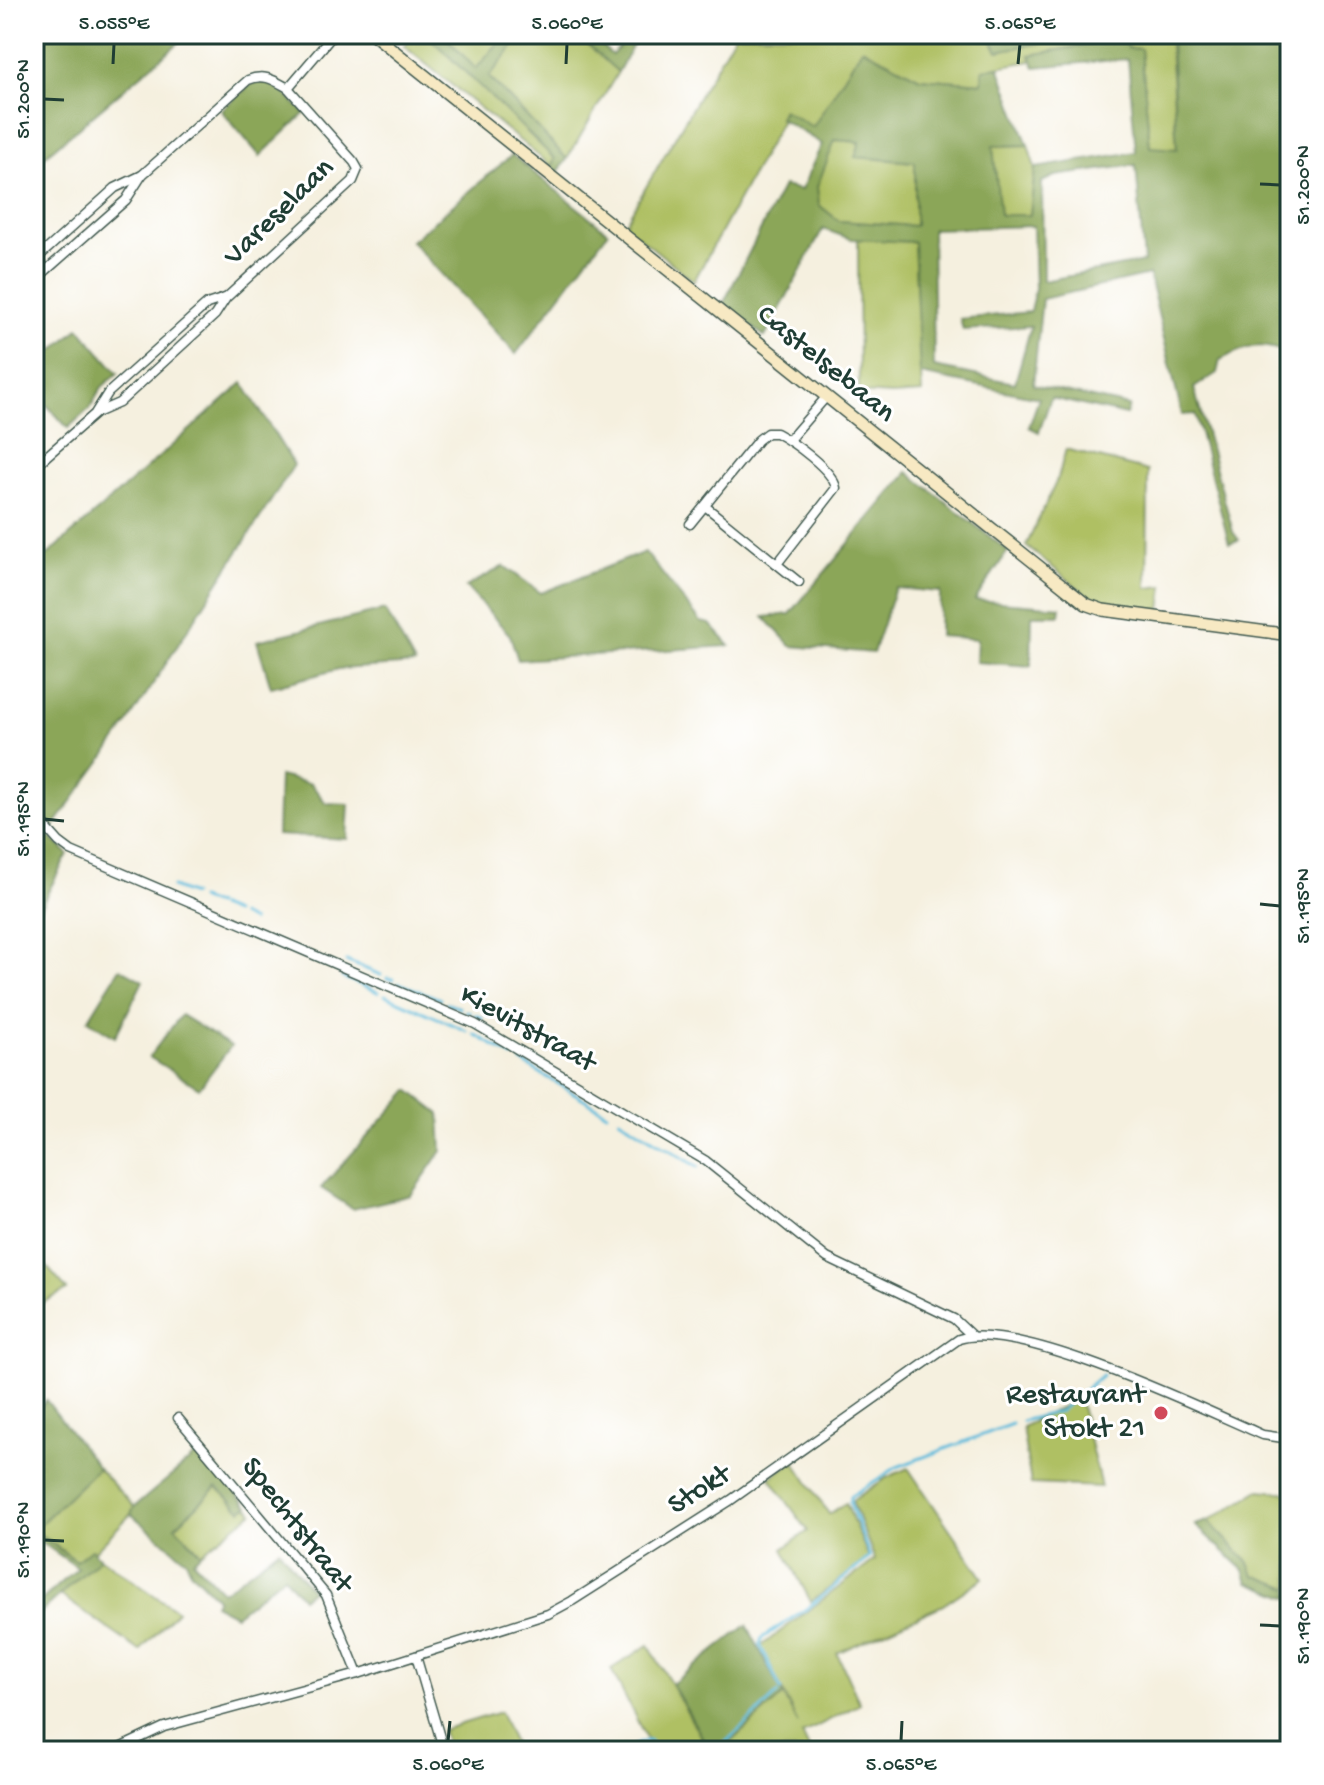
<svg xmlns="http://www.w3.org/2000/svg" width="1324" height="1785" font-family="'Gochi Hand',sans-serif">
<style>
.green{fill:#afc063;stroke:#677e4c;stroke-width:2}
.forest{fill:#8ba659;stroke:#557246;stroke-width:2;fill-rule:evenodd}
.lines{fill:none;stroke-linecap:round;stroke-linejoin:round}
.stream{stroke:#5ebcdc;stroke-width:3}
.street-casing{stroke:#3f584e;stroke-width:11}
.secondary-casing{stroke:#3f584e;stroke-width:14}
.street{stroke:#fff;stroke-width:8}
.secondary{stroke:#f7e9c3;stroke-width:11}
.ticks{fill:none;stroke:#1f3d34;stroke-width:3}
.poi-dot{fill:#d1495b;stroke:#fff;stroke-width:3}
.labels{text-anchor:middle;dominant-baseline:central;stroke-width:6;stroke-linejoin:round;paint-order:stroke}
.street-label{font-size:30px;fill:#1f3d34;stroke:#fff}
.poi-label{font-size:30px;fill:#1f3d34;stroke:#fff;text-anchor:end}
.neatline{fill:none;stroke:#1f3d34;stroke-width:3}
.ticks-label{font-size:20px;text-anchor:middle;fill:#1f3d34}
</style>
<rect width="100%" height="100%" fill="#fff"/>
<filter id="ink" filterUnits="userSpaceOnUse"><feTurbulence type="fractalNoise" baseFrequency=".0125" numOctaves="2"/><feDisplacementMap in="SourceGraphic" scale="16" xChannelSelector="R" yChannelSelector="G"/><feConvolveMatrix kernelMatrix="1 2 1 2 8 2 1 2 1" color-interpolation-filters="sRGB"/></filter>
<filter id="wash" filterUnits="userSpaceOnUse"><feTurbulence type="fractalNoise" baseFrequency=".006" numOctaves="4" result="noise"/><feDisplacementMap in="SourceGraphic" scale="32" xChannelSelector="R" yChannelSelector="G"/><feGaussianBlur stdDeviation="1.8" result="paint"/><feColorMatrix in="noise" values="0 0 0 0 0 0 0 0 0 0 0 0 0 0 0 0 0 1.4 0 .05"/><feComposite in="paint" operator="in"/></filter>
<g filter="url(#wash)">
<rect width="100%" height="100%" fill="#f5f0df"/>
<!-- green -->
<g class="green">
<path d="M414,34H426L555,159L551,166L404,46Z"/>
<path d="M443,34H506L476,70Z"/>
<path d="M523,34H576L618,72L567,159L489,77Z"/>
<path d="M735,34H988L998,51L1077,36V34H1090L1094,44L1030,55L1032,61L984,69L983,83L920,78L862,48L813,128L782,111L779,118L782,120L694,281L624,225Z"/>
<path d="M1119,34H1169L1177,149L1150,148L1141,49L1128,48Z"/>
<path d="M834,140L861,142L856,157L915,162L916,226L839,221L819,205L817,187Z"/>
<path d="M1028,145L1035,168L1030,215H1000L992,146Z"/>
<path d="M858,239L914,242L922,393L892,395L859,393Z"/>
<path d="M1066,449L1148,471L1147,588L1164,586L1161,610L1113,604L1091,598L1026,546L1058,478Z"/>
<path d="M34,1252L67,1290L34,1307Z"/>
<path d="M1079,1398L1101,1487L1031,1484L1022,1427Z"/>
<path d="M794,1461L829,1514L846,1503L869,1558L811,1602L783,1549L808,1531L770,1478Z"/>
<path d="M98,1468L134,1507L131,1514L94,1552L91,1549L77,1561L34,1530Z"/>
<path d="M908,1468L983,1578L943,1605L837,1653L860,1704L802,1734L810,1751H720L783,1695L798,1724L761,1646L875,1560L852,1501L886,1478Z"/>
<path d="M217,1487L241,1510L248,1506L253,1512L201,1553L175,1527Z"/>
<path d="M1260,1490L1290,1493V1588L1254,1575L1249,1563L1208,1521Z"/>
<path d="M100,1558L177,1611L140,1651L60,1595Z"/>
<path d="M649,1645L707,1748L704,1751H653L650,1746L611,1669Z"/>
<path d="M500,1712L517,1751H449L442,1730Z"/>
</g>
<!-- forest -->
<g class="forest">
<path d="M34,34H189L34,165Z"/>
<path d="M426,34H443L476,69L506,34H523L489,77L567,159L558,172L551,166L555,159Z"/>
<path d="M576,34H588L612,55L631,34H639L618,72Z"/>
<path d="M988,34H1003L1007,40L1037,34H1077V36L998,51Z"/>
<path d="M1090,34H1119L1128,48L1141,49L1150,147L1177,149L1171,41L1187,40V34H1290V354C1260,341 1249,345 1220,360L1217,373L1194,388L1233,532L1239,540L1229,543L1195,414L1182,415L1149,275L1042,299L1033,385L1129,406L1126,415L1051,398L1039,432L1029,427L1039,398L920,374L914,242L851,239L823,229L765,337L723,304L783,186L801,190L822,144L779,118L783,110L813,127L862,48L920,78L982,83L983,69L999,67L1028,145L993,146L1000,215H1030L1035,168L1136,152L1128,59L1035,67L1030,55L1093,44ZM835,140L860,142L855,157L915,162V226L839,221L819,205L817,187ZM1136,165L1144,262L1043,281L1042,182L1055,176ZM1033,226L1035,288L1030,312L960,319L963,330L1031,326L1015,383L934,367L932,229Z"/>
<path d="M264,81L281,90L305,113L260,156L221,110L253,83Z"/>
<path d="M512,155L608,232L516,354L411,241Z"/>
<path d="M79,328L118,373L102,387L90,408L68,428L34,391V367Z"/>
<path d="M243,383L294,465L118,738L53,827L34,805V567Z"/>
<path d="M908,472L1008,551L975,600L1061,607L1060,615H1032L1031,666L976,662L977,639L939,636L940,592L895,588L873,653L791,646L764,617L790,614Z"/>
<path d="M645,552L701,622L710,624L730,646L518,660L510,635L466,587L504,566L541,593Z"/>
<path d="M385,610L415,664L339,669L271,687L257,641Z"/>
<path d="M279,776L311,784L326,803L349,804L347,839L277,835Z"/>
<path d="M34,822L68,854L34,919L37,921L34,926Z"/>
<path d="M120,968L143,981L115,1037L88,1020Z"/>
<path d="M181,1015L231,1046L199,1088L149,1057Z"/>
<path d="M409,1090L440,1114L442,1151L411,1195L353,1209L321,1188Z"/>
<path d="M46,1400L98,1468L34,1530V1418Z"/>
<path d="M201,1451L248,1506L241,1510L217,1487L175,1526L201,1553L193,1561L223,1592L279,1549L312,1590L302,1598L284,1576L235,1615L214,1604L217,1598L191,1572L186,1560L131,1514L134,1507Z"/>
<path d="M1208,1521L1249,1563L1254,1575L1290,1588V1598L1248,1582L1244,1570L1195,1525Z"/>
<path d="M34,1531L76,1561L91,1549L100,1558L34,1619V1607L78,1568L34,1537Z"/>
<path d="M747,1625L783,1695L720,1751H710L672,1684Z"/>
</g>
<g class="lines">
<!-- stream -->
<g class="stream">
<path d="M172,887L192,895"/>
<path d="M199,899L216,905"/>
<path d="M219,907L234,913"/>
<path d="M240,915L252,921"/>
<path d="M346,961L381,975"/>
<path d="M342,977L378,992"/>
<path d="M387,978L393,979"/>
<path d="M399,983L440,999"/>
<path d="M385,995L467,1031"/>
<path d="M447,1003L460,1008"/>
<path d="M466,1011L470,1012"/>
<path d="M475,1015L482,1018"/>
<path d="M474,1034L513,1057"/>
<path d="M522,1062L607,1113"/>
<path d="M619,1119L698,1167"/>
<path d="M1022,1421L1060,1411L1102,1375"/>
<path d="M781,1690L760,1644L762,1638L809,1607L870,1557L850,1503L851,1496L897,1467L1012,1424"/>
<path d="M619,1751L649,1740L657,1751"/>
<path d="M716,1751L778,1694"/>
</g>
</g>
</g>
<g filter="url(#ink)">
<g class="lines">
<defs>
<g id="street">
<path d="M34,261L115,188L142,175"/>
<path d="M34,281L126,200L142,175L248,80C264,73 274,80 288,88L334,34"/>
<path d="M96,412L108,393L207,304L225,298"/>
<path d="M789,440L827,396"/>
<path d="M34,467L96,413L119,403L215,315L226,298L353,181L358,169L354,162L288,88"/>
<path d="M705,506L799,582"/>
<path d="M690,524L758,440L767,433H776C793,442 833,470 836,488L777,564"/>
<path d="M34,814L59,842L71,851L475,1024L706,1161L827,1258L954,1319L971,1335"/>
<path d="M178,1418L326,1595L358,1674"/>
<path d="M416,1656L444,1751"/>
<path d="M113,1751L164,1727L358,1674L548,1614L572,1601L731,1500L959,1339C1019,1320 1200,1408 1263,1435L1290,1439"/>
</g>
<path id="secondary" d="M373,34L1086,604L1103,610L1290,635"/>
</defs>
<!-- street casing -->
<use href="#street" class="street-casing"/>
<!-- secondary casing -->
<use href="#secondary" class="secondary-casing"/>
<!-- street -->
<use href="#street" class="street"/>
<!-- secondary -->
<use href="#secondary" class="secondary"/>
</g>
</g>
<!-- ticks -->
<path class="ticks" d="M113,64L114,44M566,64L567,44M1018,64L1020,44M44,99L64,100M1260,184L1280,185M44,819L64,821M1260,904L1280,906M44,1540L64,1541M1260,1625L1280,1626M448,1741L450,1721M901,1741L902,1721"/>
<!-- markers -->
<circle class="poi-dot" cx="1161" cy="1413" r="8"/>
<g class="labels">
<!-- street labels -->
<g class="street-label">
<text transform="translate(280 213) rotate(-44)">Vareselaan</text>
<text transform="translate(825 365) rotate(39)">Castelsebaan</text>
<text transform="translate(527 1030) rotate(29)">Kievitstraat</text>
<text transform="translate(700 1491) rotate(-33)">Stokt</text>
<text transform="translate(296 1526) rotate(52)">Spechtstraat</text>
</g>
<!-- poi labels -->
<g class="poi-label">
<text x="1145" y="1396">Restaurant<tspan x="1145" dy="34">Stokt 21</tspan></text>
</g>
</g>
<!-- margin -->
<rect width="1324" height="1785" fill="none" stroke="#fff" stroke-width="88"/>
<rect x="44" y="44" width="1236" height="1697" class="neatline"/>
<g class="ticks-label">
<text x="114" y="29">5.055°E</text>
<text x="567" y="29">5.060°E</text>
<text x="1020" y="29">5.065°E</text>
<text transform="translate(22 99) rotate(-90)" y="7">51.200°N</text>
<text transform="translate(1302 185) rotate(-90)" y="7">51.200°N</text>
<text transform="translate(22 819) rotate(-90)" y="7">51.195°N</text>
<text transform="translate(1302 906) rotate(-90)" y="7">51.195°N</text>
<text transform="translate(22 1540) rotate(-90)" y="7">51.190°N</text>
<text transform="translate(1302 1626) rotate(-90)" y="7">51.190°N</text>
<text x="448" y="1770">5.060°E</text>
<text x="901" y="1770">5.065°E</text>
</g>
</svg>
